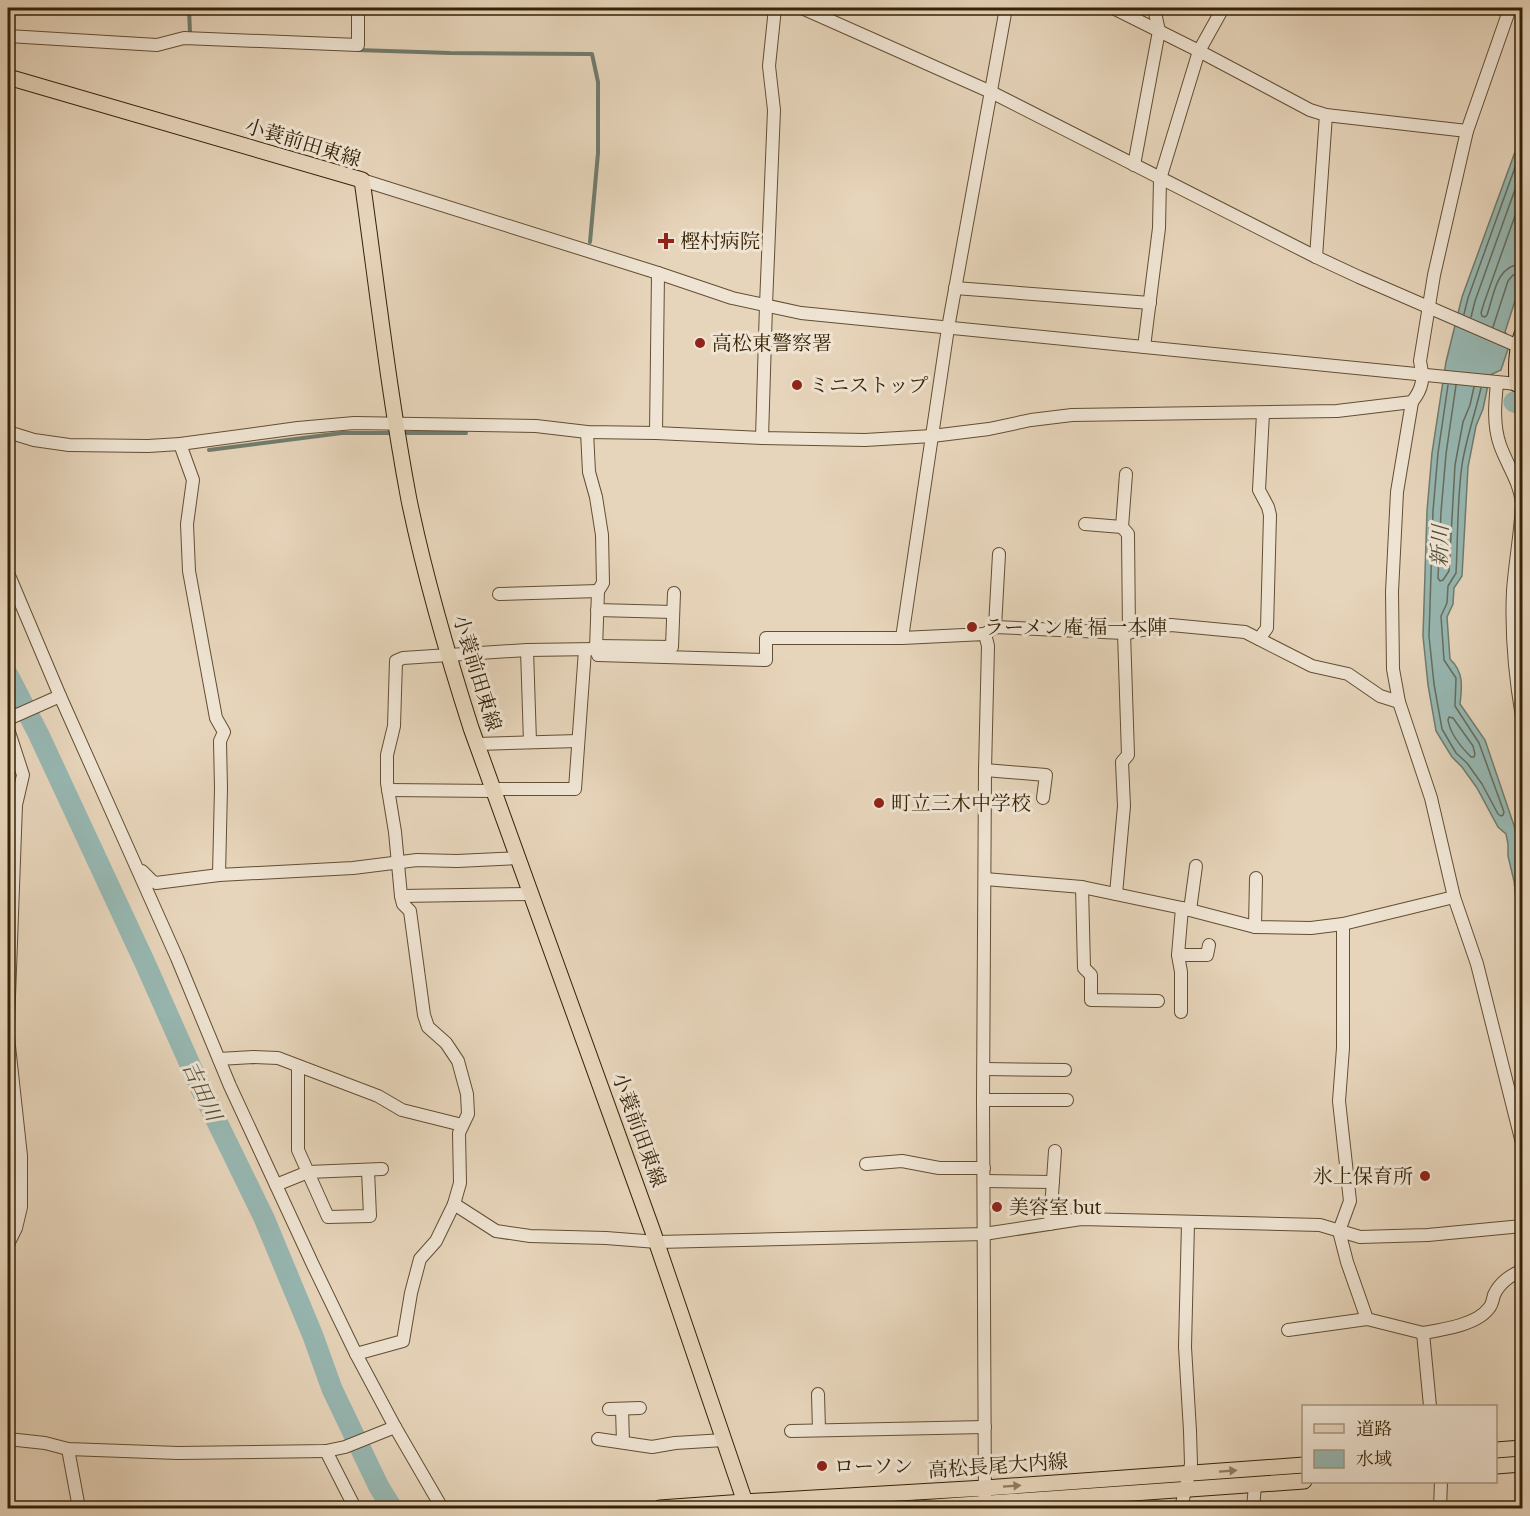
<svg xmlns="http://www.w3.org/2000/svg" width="1530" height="1516" font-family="'IM FELL French Canon','Noto Serif JP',serif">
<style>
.water{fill:#97b8b3;stroke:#707c6d;stroke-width:1.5}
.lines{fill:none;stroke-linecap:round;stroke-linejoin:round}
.shore{stroke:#666d5c;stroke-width:1.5}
.stream{stroke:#707c6d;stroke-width:4}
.river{stroke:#97b8b3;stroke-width:21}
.minor-casing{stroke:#624f32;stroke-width:14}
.major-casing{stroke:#352205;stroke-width:17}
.minor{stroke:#efe4d3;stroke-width:12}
.major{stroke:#e7d5bb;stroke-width:15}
.oneway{fill:#8e7c60}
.poi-dot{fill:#8f2418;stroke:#efe4d3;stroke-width:2}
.labels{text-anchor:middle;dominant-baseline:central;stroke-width:6;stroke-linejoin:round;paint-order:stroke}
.street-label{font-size:20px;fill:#352205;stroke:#efe4d3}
.poi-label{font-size:20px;fill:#352205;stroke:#efe4d3;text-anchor:start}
.water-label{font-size:21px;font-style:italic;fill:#524f39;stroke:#efe4d3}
</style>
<rect width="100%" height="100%" fill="#e7d5bb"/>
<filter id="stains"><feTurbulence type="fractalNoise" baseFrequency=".00333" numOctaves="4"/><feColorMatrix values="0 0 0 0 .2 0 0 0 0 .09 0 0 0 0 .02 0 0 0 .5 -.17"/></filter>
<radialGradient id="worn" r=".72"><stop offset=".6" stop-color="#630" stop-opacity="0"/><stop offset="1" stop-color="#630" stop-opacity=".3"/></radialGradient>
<!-- water -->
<path class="water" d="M1522,124V279L1505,332L1511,340L1501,370L1490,375L1483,409L1476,426L1468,467L1462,576L1454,588L1453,604L1447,617L1450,659C1464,672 1462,687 1460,704L1485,740L1522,849V906L1516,899L1514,881L1508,856V844L1506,834L1498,827L1477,788L1462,767L1452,757L1436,731L1428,685L1423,636L1427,511L1432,453L1446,362L1462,297L1519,141Z"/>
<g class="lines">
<!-- shore -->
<g class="shore">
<path d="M1522,196L1484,303L1481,313L1482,316L1485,317L1487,315C1494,295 1496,265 1522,264"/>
<path d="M1464,314L1468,298L1522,148"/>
<path d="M1471,317L1475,301L1522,170"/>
<path d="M1493,327L1508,281L1513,275L1522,273"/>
<path d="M1448,385L1438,453L1433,511L1429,636L1434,684L1442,729L1456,753L1467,763L1482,784L1498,814L1501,816L1503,815L1504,812L1479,743L1455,706L1456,678L1444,660L1441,616L1447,603L1448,586L1456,573C1458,539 1457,500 1462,465C1466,439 1475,414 1481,388"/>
<path d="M1456,385L1446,454L1441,512L1438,578L1440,581L1443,580L1449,571L1455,465L1463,422L1470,405L1474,387"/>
<path d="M1449,717L1453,718L1473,746L1475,754L1474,757H1471C1461,747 1450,733 1448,720Z"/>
</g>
<!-- stream -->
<g class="stream">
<path d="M189,8L190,33"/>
<path d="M357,50L450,53L592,54L598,82V153L590,242"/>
<path d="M401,433H466"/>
<path d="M209,450L342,433H393"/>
</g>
<!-- river -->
<g class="river">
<path d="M1514,402L1522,405"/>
<path d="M8,675L38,733L145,963L200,1087L264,1218L313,1336L332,1389L379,1487L392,1508"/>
</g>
<defs>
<g id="minor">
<path d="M802,8L991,92L1316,257L1359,277L1518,346"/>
<path d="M1113,8L1199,51L1310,110L1326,115L1467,131"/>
<path d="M8,36L157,45L184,38L358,45V8"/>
<path d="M1134,165L1159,31L1154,8"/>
<path d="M362,180L658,273L732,298L801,313L1517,384"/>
<path d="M1316,257L1326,115"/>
<path d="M955,288L1150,303"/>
<path d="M1144,347L1159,228L1160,179L1199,51L1223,8"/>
<path d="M1497,383C1495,403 1493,425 1500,445C1507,465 1520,482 1522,503C1521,532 1515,562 1513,591C1511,633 1515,676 1522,717"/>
<path d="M1412,402L1397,492L1392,592L1393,669L1399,702L1431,798L1454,897L1477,964L1522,1143"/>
<path d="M8,432L34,440L69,445L148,446L180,444L298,428L354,423L536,426L587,432L656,433L762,438L865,440L932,436L989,429L1031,420L1072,415L1337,411L1412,402C1423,388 1424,379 1420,361L1434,275L1467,131L1510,8"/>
<path d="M587,432L589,472L596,497L602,535L603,583L598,591"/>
<path d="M656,433L658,273"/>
<path d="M762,438L766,305L774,110L769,66L775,8"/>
<path d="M180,444L193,480L187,524L189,571L216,718L224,732L220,741L221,788L219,875"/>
<path d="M1126,474L1122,527L1128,534L1129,633"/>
<path d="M1085,524L1122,527"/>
<path d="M8,573L60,696L177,958L230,1086L313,1265L356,1354L395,1427L442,1508"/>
<path d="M499,594L598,591L596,649"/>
<path d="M597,610L673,612"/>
<path d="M995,627L999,554"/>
<path d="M985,634L995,627L1124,633L1171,625L1245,632L1312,666L1348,674L1380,696L1399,702"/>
<path d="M1259,639L1267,628L1270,515L1268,507L1259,490L1263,413"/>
<path d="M596,646L672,647L674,593"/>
<path d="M527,650L530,742"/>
<path d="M8,719L60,696"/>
<path d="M8,729L23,775L16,805L8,1024"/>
<path d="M477,744L578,741"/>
<path d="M985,770L1046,775L1043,798"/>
<path d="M493,789H575L585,650"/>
<path d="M388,790L494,791"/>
<path d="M142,871L152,881L156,883L219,875L353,868L417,860L457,861L519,858"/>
<path d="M985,879L1082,887L1182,908L1255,927L1311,928L1343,924L1454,897"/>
<path d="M1082,887L1084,968L1091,975V1000L1158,1001"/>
<path d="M1116,894L1124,806L1122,762L1128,755L1124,633"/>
<path d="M401,896L531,894"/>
<path d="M1190,910L1196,866"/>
<path d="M1343,924V1048L1339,1101L1350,1201L1339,1231L1347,1262L1367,1319L1423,1333L1430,1406"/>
<path d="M1255,927L1256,878"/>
<path d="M1178,955H1207L1209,945"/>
<path d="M1181,1012V972L1178,955L1182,908"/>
<path d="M8,1037L21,1156V1207L16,1228L8,1244"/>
<path d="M219,1059L253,1057L278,1058L378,1096L402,1110L462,1125"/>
<path d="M298,1066V1150L328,1217L370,1216L368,1170"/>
<path d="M984,1069L1065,1070"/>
<path d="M983,1100H1067"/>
<path d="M866,1164L902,1161L939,1168H984"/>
<path d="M984,1181L1053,1182"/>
<path d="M276,1185L308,1172L382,1169"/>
<path d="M454,1204L496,1231L530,1236L606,1238L657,1242L984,1234L1081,1219L1320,1225L1360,1237L1428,1235L1522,1226"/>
<path d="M1050,1224L1055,1151"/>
<path d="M1288,1330L1367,1319"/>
<path d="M1423,1333C1441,1330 1477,1325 1489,1308C1492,1305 1493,1299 1494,1295C1500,1282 1510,1276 1522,1270"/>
<path d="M356,1354L403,1341L411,1293L420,1259L436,1241L454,1204L460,1183L459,1133L468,1114L467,1094L458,1061L446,1043L428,1027L424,1015L410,911L403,904L401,896L395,832L387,783V755L394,726L396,661L403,658L527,650L596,649L598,655L766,660V638H902"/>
<path d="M818,1394L819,1430"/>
<path d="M609,1409L640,1408"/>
<path d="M622,1409L623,1442"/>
<path d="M791,1431L985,1427"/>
<path d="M8,1439L45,1443L68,1449L178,1453L326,1451L345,1447L395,1427"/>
<path d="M598,1439L652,1447L675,1443L724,1440"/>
<path d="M68,1449L79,1508"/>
<path d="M326,1451L355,1508"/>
<path d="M985,1508L983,1100L985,770L988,646L985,634L902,638L948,328L1006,8"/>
<path d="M1181,1508L1191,1464L1190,1431L1185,1347L1188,1223"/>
<path d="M1253,1508L1255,1485"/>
<path d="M1440,1508L1441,1482"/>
</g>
<g id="major">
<path d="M8,77L362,180C377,287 389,394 409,500C425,577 447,653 471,728L653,1232L747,1508"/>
<path d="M1522,334C1516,351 1516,366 1517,384L1522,385"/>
<path d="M1496,1450L1522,1448"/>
<path d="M1496,1466L1522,1464"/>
<path d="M660,1508L744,1502L985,1488L1304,1465"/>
<path d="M919,1508L1304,1481"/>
</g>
</defs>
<!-- minor casing -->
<use href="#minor" class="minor-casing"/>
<!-- major casing -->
<use href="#major" class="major-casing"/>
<!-- minor -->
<use href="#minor" class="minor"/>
<!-- major -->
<use href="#major" class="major"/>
</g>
<!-- one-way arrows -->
<defs><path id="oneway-solid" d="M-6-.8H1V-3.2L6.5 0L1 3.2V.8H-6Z" transform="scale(1.5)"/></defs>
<g class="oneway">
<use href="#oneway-solid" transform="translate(1228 1471) rotate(-4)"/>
<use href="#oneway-solid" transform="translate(1012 1486) rotate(-4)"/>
</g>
<!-- markers -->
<g class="poi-dot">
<path d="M663 232h6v6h6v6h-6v6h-6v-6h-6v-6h6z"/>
<circle cx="700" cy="343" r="6"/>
<circle cx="797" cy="385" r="6"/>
<circle cx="972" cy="627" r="6"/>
<circle cx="879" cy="803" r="6"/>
<circle cx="1425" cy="1176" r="6"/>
<circle cx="997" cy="1207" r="6"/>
<circle cx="822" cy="1466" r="6"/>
</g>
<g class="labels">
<!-- street labels -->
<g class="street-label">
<text transform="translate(303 143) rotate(17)">小蓑前田東線</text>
<text transform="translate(477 673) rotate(73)">小蓑前田東線</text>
<text transform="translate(639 1130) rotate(70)">小蓑前田東線</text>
<text transform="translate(998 1466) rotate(-4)">高松長尾大内線</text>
</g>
<!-- poi labels -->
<g class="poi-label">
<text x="680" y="241">樫村病院</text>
<text x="712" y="343">高松東警察署</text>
<text x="809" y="385">ミニストップ</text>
<text x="984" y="627">ラーメン庵 福一本陣</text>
<text x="891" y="803">町立三木中学校</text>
<text x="1413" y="1176" text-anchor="end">氷上保育所</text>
<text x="1009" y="1207">美容室 but</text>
<text x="834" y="1466">ローソン</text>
</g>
<!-- water labels -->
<g class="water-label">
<text transform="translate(1440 546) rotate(-88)">新川</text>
<text transform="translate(202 1091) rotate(65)">吉田川</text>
</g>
</g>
<!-- margin -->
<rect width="1530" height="1516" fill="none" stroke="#e7d5bb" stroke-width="30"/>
<rect x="9" y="9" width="1512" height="1498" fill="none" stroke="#352205" stroke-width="3"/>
<rect x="15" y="15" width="1500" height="1486" fill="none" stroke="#352205" stroke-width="1.5"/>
<!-- legend -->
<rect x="1302" y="1405" width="195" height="78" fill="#efe4d3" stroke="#a59681" stroke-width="1.5"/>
<rect x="1314" y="1424" width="30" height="9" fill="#e7d5bb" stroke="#a59681" stroke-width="1.5"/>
<text x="1356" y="1435" font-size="18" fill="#352205">道路</text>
<rect x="1314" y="1450" width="30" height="18" fill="#97b8b3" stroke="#a59681" stroke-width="1.5"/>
<text x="1356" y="1465" font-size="18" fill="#352205">水域</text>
<rect width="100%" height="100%" filter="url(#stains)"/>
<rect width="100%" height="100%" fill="url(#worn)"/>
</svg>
